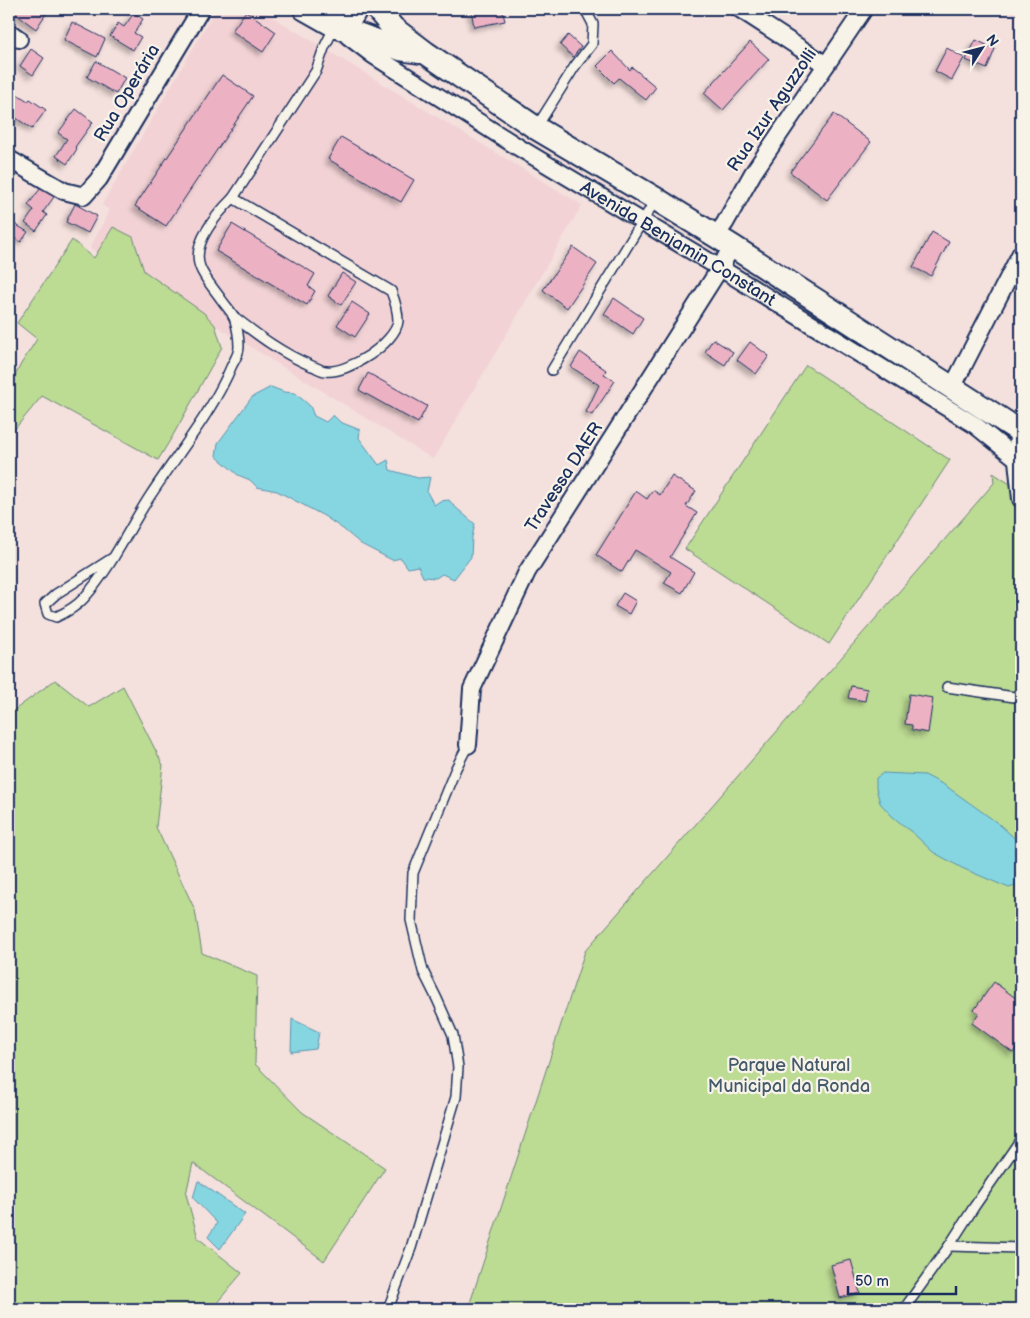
<svg xmlns="http://www.w3.org/2000/svg" width="1030" height="1318" font-family="'Balsamiq Sans',sans-serif">
<style>
.built{fill:#f2d2d5}
.green{fill:#bcdb93;stroke:#6c8578}
.water{fill:#86d6e1;stroke:#5b93ad}
.building{fill:#ecb2c3;stroke:#1b2f5e;filter:url(#shadow)}
.lines{fill:none;stroke-linecap:round;stroke-linejoin:round}
.service-casing{stroke:#1b2f5e;stroke-width:12}
.minor-casing{stroke:#1b2f5e;stroke-width:20}
.secondary-casing{stroke:#1b2f5e;stroke-width:26}
.service{stroke:#f7f3e8;stroke-width:9}
.minor{stroke:#f7f3e8;stroke-width:16}
.secondary{stroke:#f7f3e8;stroke-width:22}
.labels{text-anchor:middle;dominant-baseline:central;stroke-width:4.5;stroke-linejoin:round;paint-order:stroke}
.street-label{font-size:18px;fill:#1b2f5e;stroke:#f7f3e8}
.park-label{font-size:18px;fill:#435a6b;stroke:#f7f3e8}
</style>
<defs>
<filter id="shadow"><feDropShadow dx="-3.5" dy="3.5" stdDeviation="2.5" flood-color="#0004"/></filter>
</defs>
<rect width="100%" height="100%" fill="#f4e0dd"/>
<filter id="ink" filterUnits="userSpaceOnUse"><feTurbulence type="fractalNoise" baseFrequency=".02" numOctaves="2"/><feDisplacementMap in="SourceGraphic" scale="10" xChannelSelector="R" yChannelSelector="G"/><feConvolveMatrix kernelMatrix="1 2 1 2 8 2 1 2 1" color-interpolation-filters="sRGB"/></filter>
<g filter="url(#ink)">
<!-- built -->
<path class="built" d="M216,9H259L582,205L433,459L90,248L110,210L102,205Z"/>
<!-- green -->
<g class="green">
<path d="M113,227L133,237L144,271L204,313L215,325L222,347L172,437L158,460L42,396L9,436V388L21,364L37,339L17,323L72,240L94,258Z"/>
<path d="M806,365L950,460L829,644L685,549Z"/>
<path d="M993,473L1021,491V1309H468L585,951L994,483Z"/>
<path d="M55,680L89,707L123,686L163,765L156,827L195,910L202,953L257,976L255,1064L302,1112L385,1168L324,1261L193,1163L186,1194L198,1238L242,1273L215,1305L218,1309H9V714Z"/>
</g>
<!-- water -->
<g class="water">
<path d="M271,387L284,392L295,393L310,406L314,416L326,422L333,415L340,422L360,430L359,438L379,465L388,460L390,470L418,478L430,477L427,492L434,505L440,501L449,500L454,506L475,524L472,537L471,557L454,579L442,574L436,578L423,577L418,566L408,568L401,558L392,560L361,544L343,529L324,516L277,491L257,487L250,480L238,475L216,456L218,443L252,397Z"/>
<path d="M883,773L925,775L946,786L999,824L1021,844V884L1009,888L962,868L933,852L915,835L892,816L880,803L876,788V778Z"/>
<path d="M292,1019L319,1032L316,1049L291,1052Z"/>
<path d="M198,1181L245,1214L220,1249L208,1237L217,1223L193,1198Z"/>
</g>
<!-- building -->
<g class="building">
<path d="M9,9H49L36,29Z"/>
<path d="M471,9H502L505,21L474,27Z"/>
<path d="M246,11L276,32L263,52L232,31Z"/>
<path d="M134,13L143,19L134,33L141,37L133,50L110,36L118,23L124,27Z"/>
<path d="M72,22L105,39L97,57L64,40Z"/>
<path d="M568,35L581,47L573,57L560,45Z"/>
<path d="M976,40L995,49L987,69L966,60Z"/>
<path d="M750,42L769,59L723,110L704,93Z"/>
<path d="M947,48L964,58L952,80L935,71Z"/>
<path d="M31,49L44,58L33,75L20,66Z"/>
<path d="M612,51L630,70L632,67L656,87L646,100L619,78L614,83L597,66Z"/>
<path d="M96,61L125,78L116,94L87,77Z"/>
<path d="M222,75L253,96L166,226L135,206Z"/>
<path d="M9,89L28,101L30,99L46,110L32,129L9,113Z"/>
<path d="M76,109L93,122L75,147L77,149L67,164L56,156L67,139L58,133Z"/>
<path d="M834,114L871,142L827,200L790,172Z"/>
<path d="M341,137L414,180L401,202L328,159Z"/>
<path d="M40,189L54,197L43,212L47,215L36,231L25,223L34,210L28,205Z"/>
<path d="M75,204L97,216L88,233L66,222Z"/>
<path d="M13,223L28,232L21,242L9,234V230Z"/>
<path d="M232,224L315,274L308,286L315,291L307,305L216,251Z"/>
<path d="M932,232L949,242L931,276L913,267Z"/>
<path d="M573,247L597,264L567,308L543,290Z"/>
<path d="M342,273L356,282L341,305L328,296Z"/>
<path d="M614,298L643,318L633,334L604,314Z"/>
<path d="M352,302L370,314L355,337L337,325Z"/>
<path d="M713,339L733,352L725,365L705,352Z"/>
<path d="M750,342L769,356L756,374L737,360Z"/>
<path d="M580,352L606,370L604,374L615,381L592,415L586,412L599,385L571,367Z"/>
<path d="M368,373L427,406L418,423L359,390Z"/>
<path d="M672,476L696,491L686,506L697,513L670,557L694,572L682,593L664,583L671,572L635,550L622,572L596,555L636,491L647,499L653,490L660,495Z"/>
<path d="M623,593L636,601L629,614L615,606Z"/>
<path d="M851,686L867,689L865,701L848,698Z"/>
<path d="M909,694L933,698L928,733L912,730V725L905,724Z"/>
<path d="M994,982L1021,1002V1041L1013,1053L972,1023L979,1013L974,1010Z"/>
<path d="M851,1260L860,1293L840,1298L831,1265Z"/>
</g>
<g class="lines">
<defs>
<g id="service">
<path d="M536,128L575,66L592,44L593,24L585,9"/>
<path d="M233,198L391,291C395,301 398,310 398,321C396,343 347,374 326,371C321,371 316,367 312,366C281,353 259,336 233,316"/>
<path d="M552,370L656,199"/>
<path d="M114,557L56,594L45,604L48,614L56,617C67,612 76,607 84,598C111,568 128,530 150,496C178,453 212,413 232,365C235,360 239,353 239,347C239,338 237,326 234,317C231,311 225,305 221,299C214,289 204,278 200,267C191,243 217,214 233,198L316,71L324,48L335,26"/>
<path d="M947,687L1021,698"/>
<path d="M949,1246L1021,1248"/>
<path d="M388,1309L411,1248L456,1097L458,1067L453,1035L437,999L423,971L411,920L413,873L456,768L468,745"/>
<path d="M904,1309L949,1246L974,1207L1021,1139"/>
</g>
<g id="minor">
<path d="M740,9L826,65"/>
<path d="M9,32L19,39"/>
<path id="s1" d="M348,36L373,55L518,147L720,268L975,425L1021,462"/>
<path d="M9,159L64,191L84,196L99,179L201,9"/>
<path d="M716,236L725,223L753,173L864,9"/>
<path d="M952,388L1021,253"/>
<path d="M1018,430L1017,460L1021,499"/>
<path d="M468,745L472,689L527,572L720,268L732,246"/>
</g>
<g id="secondary">
<path d="M305,9L335,26L400,49L420,52"/>
<path d="M377,9L393,28L426,53L536,128L656,199L732,246L1021,432"/>
<path d="M335,26L352,16L356,9"/>
</g>
</defs>
<!-- service casing -->
<use href="#service" class="service-casing"/>
<!-- minor casing -->
<use href="#minor" class="minor-casing"/>
<!-- secondary casing -->
<use href="#secondary" class="secondary-casing"/>
<!-- service -->
<use href="#service" class="service"/>
<!-- minor -->
<use href="#minor" class="minor"/>
<!-- secondary -->
<use href="#secondary" class="secondary"/>
</g>
</g>
<g class="labels">
<!-- street labels -->
<g class="street-label">
<text transform="translate(127 93) rotate(-59)">Rua Operária</text>
<text transform="translate(772 110) rotate(-56)">Rua Izur Aguzzolli</text>
<text stroke="none"><textPath href="#s1" startOffset="390">Avenida Benjamin Constant</textPath></text>
<text transform="translate(564 477) rotate(-57)">Travessa DAER</text>
</g>
<!-- park labels -->
<g class="park-label">
<text x="789" y="1065">Parque Natural<tspan x="789" dy="21">Municipal da Ronda</tspan></text>
</g>
</g>
<!-- margin -->
<rect width="1030" height="1318" fill="none" stroke="#f7f3e8" stroke-width="30"/>
<rect x="15" y="15" width="1000" height="1288" fill="none" stroke="#1b2f5e" stroke-width="2" filter="url(#ink)"/>
<!-- north arrow -->
<g transform="translate(982 48) rotate(54)" stroke="#f7f3e8" stroke-width="4" paint-order="stroke">
<path d="M0-4L9 19L0 12L-9 19Z" fill="#1b2f5e"/>
<text y="-8" font-size="14" font-weight="bold" text-anchor="middle" fill="#1b2f5e">N</text>
</g>
<!-- scale -->
<path d="M848 1286v8h108v-8" fill="none" stroke="#1b2f5e" stroke-width="2.5"/>
<text x="855" y="1286" font-size="15" fill="#1b2f5e" stroke="#f7f3e8" stroke-width="4" paint-order="stroke">50 m</text>
</svg>
